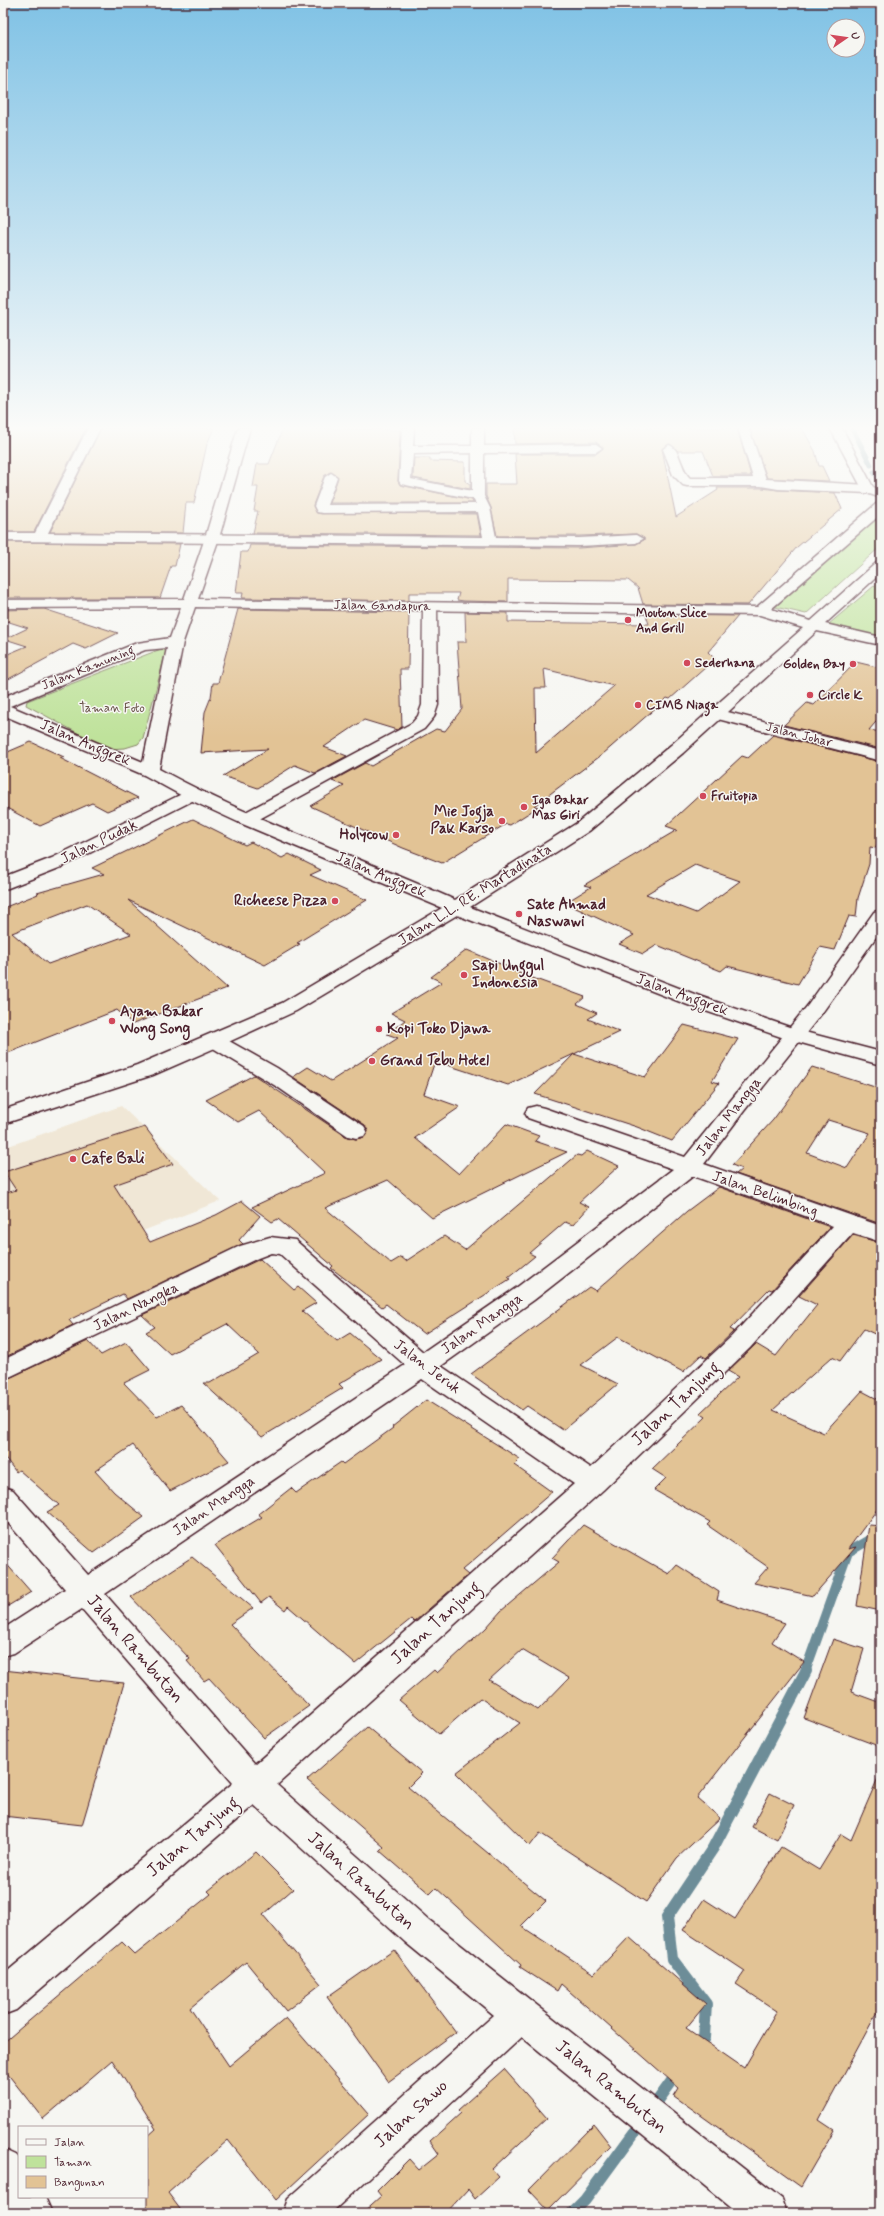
<svg xmlns="http://www.w3.org/2000/svg" width="884" height="2216" font-family="Mynerve,sans-serif">
<style>
.built{fill:#f0e7d6}
.green{fill:#bfe29b;stroke:#848063}
.lines{fill:none;stroke-linecap:round;stroke-linejoin:round}
.stream-far2{stroke:#6d8d98;stroke-width:5}
.stream-far1{stroke:#6d8d98;stroke-width:10}
.stream{stroke:#6d8d98;stroke-width:12}
.building{fill:#e2c395;stroke:#4a1f2b;fill-rule:evenodd}
.street-casing{stroke:#4a1f2b;stroke-width:3}
.secondary-casing{stroke:#4a1f2b;stroke-width:3}
.street{fill:#f6f6f2;fill-rule:evenodd}
.secondary{fill:#f6f6f2;fill-rule:evenodd}
.poi-dot{fill:#d1495b;stroke:#f6f6f2;stroke-width:1.5}
.labels{text-anchor:middle;dominant-baseline:central;stroke-width:3;stroke-linejoin:round;paint-order:stroke}
.far-street-label{font-size:13px;fill:#4a1f2b;stroke:#f6f6f2}
.far-poi-label{font-size:13px;font-weight:bold;fill:#4a1f2b;stroke:#f6f6f2;text-anchor:start}
.far-park-label{font-size:13px;fill:#675047;stroke:#f6f6f2}
.street-label{font-size:15px;fill:#4a1f2b;stroke:#f6f6f2}
.poi-label{font-size:15px;font-weight:bold;fill:#4a1f2b;stroke:#f6f6f2;text-anchor:start}
.near-street-label{font-size:18px;fill:#4a1f2b;stroke:#f6f6f2}
</style>
<rect width="100%" height="100%" fill="#f6f6f2"/>
<filter id="ink" filterUnits="userSpaceOnUse"><feTurbulence type="fractalNoise" baseFrequency=".025" numOctaves="2"/><feDisplacementMap in="SourceGraphic" scale="8" xChannelSelector="R" yChannelSelector="G"/><feConvolveMatrix kernelMatrix="1 2 1 2 8 2 1 2 1" color-interpolation-filters="sRGB"/></filter>
<g filter="url(#ink)">
<!-- built -->
<path class="built" d="M121,1106L220,1201L3,1285V1148Z"/>
<!-- green -->
<g class="green">
<path d="M881,515V546L806,614L775,607Z"/>
<path d="M881,580V637L829,624Z"/>
<path d="M161,649L166,651L143,738L138,744L125,748L107,749L26,705L27,701Z"/>
</g>
<g class="lines">
<!-- stream-far2 -->
<g class="stream-far2">
<path d="M852,428L871,465"/>
<path d="M874,472L881,482"/>
</g>
<!-- stream-far1 -->
<path class="stream-far1" d="M805,1672L848,1552L881,1533"/>
<!-- stream -->
<g class="stream">
<path d="M696,2048L704,2038L706,2004L672,1959L667,1917L713,1848L806,1671"/>
<path d="M651,2110L677,2074"/>
<path d="M572,2213L585,2200L642,2122"/>
</g>
</g>
<!-- building -->
<g class="building">
<path d="M3,428H86L34,532H3Z"/>
<path d="M101,428H214L207,444L194,503H186L183,533L50,532Z"/>
<path d="M283,428L400,430L398,481L400,485L472,500L473,503H329L338,478L330,472L324,476L313,505L317,513L477,514L481,535L253,533L258,511H254L258,487H253L257,464H269Z"/>
<path d="M514,428H737L751,476H713L703,451H678L670,444L662,449L676,517L718,490L717,488H761L778,490L835,493L842,509L797,547L748,605L643,604L638,588L628,580L508,579V602L464,601L457,600L459,593H409V601L242,598L243,593H236L241,552H248L250,545L579,548L636,544L644,540V538L636,534L579,536H497L491,508L486,496V484H517L515,454H596L603,448L596,442L515,444Z"/>
<path d="M749,428H802L815,451L819,466H822L829,481L767,478Z"/>
<path d="M414,458H430V461L465,462V481L470,484V489L413,478Z"/>
<path d="M3,542L180,544L175,566H171L160,598H3Z"/>
<path d="M44,609L118,633L86,649L73,644L3,682V656L27,646L5,639L28,628L3,620V610Z"/>
<path d="M238,609L409,612L408,669H400L402,727L397,730L364,720L324,747L347,756L315,773L295,765L258,788L223,776L268,749L201,753L205,712L211,697L213,683H218Z"/>
<path d="M465,612L508,613V622L649,624L646,615L738,616L708,652L715,659L670,699L667,698L603,754L534,806L538,807L510,825L506,824L442,863L403,848L310,806L344,786L332,781L365,763L371,766L436,729L445,731L462,709L457,642H466ZM544,669L614,686L536,753L535,688H546Z"/>
<path d="M856,662L881,668V716L869,730L881,732V749L784,725L807,703L814,705Z"/>
<path d="M773,735L881,762V833L876,848L870,847L869,864L858,898L856,917L849,916L835,950L820,947L798,984L727,966L721,971L657,945L643,954L619,944L634,935L565,903L591,887L584,885L677,830L666,826L742,756L748,758ZM695,865L740,881L696,913L646,894Z"/>
<path d="M31,742L64,757L60,758L138,798L107,811L92,803L40,826L3,806V754Z"/>
<path d="M193,819L245,845L251,842L282,858L289,854L321,870L310,875L367,900L297,943L300,944L265,965L128,900L227,988L133,1024L117,1010L3,1055V908L38,894L37,893L104,874L92,868ZM87,904L131,934L48,964L12,933Z"/>
<path d="M467,950L510,968L508,969L585,997L577,1004L597,1013L588,1019L620,1032L574,1054L645,1077L684,1025L738,1039L712,1081L719,1083L672,1141L637,1127L535,1094L574,1054L508,1085L435,1061L424,1094L460,1107L415,1138L459,1174L506,1124L539,1136L535,1141L567,1152L432,1218L388,1180L325,1208L391,1263L401,1257L406,1261L444,1236L465,1250L577,1155L581,1156L587,1151L619,1166L579,1202L589,1207L573,1225L565,1222L529,1253L535,1256L508,1278L510,1279L424,1334L386,1304L382,1307L331,1268L333,1266L278,1219L272,1222L252,1207L325,1173L259,1111L238,1122L206,1100L254,1075L347,1137L356,1139L364,1137L368,1132L365,1125L293,1077L308,1067L331,1081L398,1038L387,1034L405,1020L391,1013L442,982L431,977Z"/>
<path d="M812,1067L881,1089V1224L736,1174L742,1169L732,1165L773,1120ZM828,1120L870,1133L847,1168L807,1153Z"/>
<path d="M145,1127L173,1164L114,1185L150,1242L216,1215L242,1201L260,1216L239,1240L243,1244L127,1299L123,1294L69,1320L73,1325L3,1358V1194L16,1190L4,1172Z"/>
<path d="M719,1187L830,1227L772,1290L769,1289L730,1329L734,1331L706,1358L701,1355L683,1372L618,1337L581,1365L618,1384L563,1430L527,1406L522,1410L471,1374L589,1287L596,1291L687,1211Z"/>
<path d="M853,1235L881,1243V1337L864,1329L840,1361L832,1357L773,1410L824,1433L862,1391L881,1401V1504L848,1549L856,1547L813,1596L754,1583L768,1567L707,1525L710,1522L654,1490L666,1478L652,1469L706,1417L700,1413L738,1377L728,1371L756,1344L776,1356L817,1305L799,1296Z"/>
<path d="M260,1259L294,1290L298,1287L316,1303L302,1311L337,1341L350,1333L381,1359L339,1384L343,1388L262,1437L203,1383H210L259,1354L227,1324L170,1354L146,1332L155,1327L142,1315Z"/>
<path d="M88,1341L101,1355L126,1342L150,1370L124,1383L157,1417L181,1405L229,1461L170,1491L133,1445L95,1471L114,1492L144,1517L94,1553L47,1512L59,1505L19,1470L16,1472L3,1455V1381Z"/>
<path d="M426,1400L520,1459L514,1465L552,1492L462,1570L468,1575L414,1622L411,1619L355,1664L288,1606L285,1610L269,1597L261,1603L215,1545L262,1517L258,1514L291,1488L296,1493L341,1462L343,1464L393,1428L392,1427Z"/>
<path d="M583,1525L669,1574L677,1565L719,1592L717,1600L785,1623L772,1642L804,1662L697,1798L720,1818L677,1858L646,1902L540,1833L530,1846L456,1773L520,1723L480,1698L439,1734L399,1700L434,1670L437,1673L486,1628L501,1611L559,1562L552,1558ZM522,1650L569,1678L538,1710L489,1680Z"/>
<path d="M869,1525L881,1526V1611L857,1606Z"/>
<path d="M192,1557L253,1608L230,1624L309,1706L264,1738L209,1678L204,1681L187,1661L190,1659L131,1597Z"/>
<path d="M3,1560L31,1592L3,1609Z"/>
<path d="M833,1639L864,1649L851,1692L881,1703V1747L804,1718Z"/>
<path d="M3,1670L124,1683L82,1825L3,1816Z"/>
<path d="M367,1727L422,1773L408,1787L546,1901L521,1926L594,1974L629,1937L706,2004L686,2028L744,2068L777,2011L736,1984L745,1971L683,1930L704,1899L735,1919L781,1847L819,1870L841,1834L851,1840L881,1771V2005L819,2120L834,2130L801,2187L674,2096L679,2088L561,1984L557,1991L520,1967L521,1965L436,1888L430,1894L380,1851L384,1847L307,1780Z"/>
<path d="M770,1793L794,1805L777,1840L752,1827Z"/>
<path d="M256,1852L293,1889L263,1915L321,1984L286,2011L246,1962L190,2008L229,2066L286,2018L369,2114L276,2200L228,2140L168,2193L183,2213H147V2137L156,2129L112,2060L43,2119L3,2068V2043L122,1942L135,1955L211,1894L208,1891Z"/>
<path d="M394,1950L456,2032L388,2082L327,1997Z"/>
<path d="M504,2069L547,2118L492,2169L499,2177L475,2199L468,2189L446,2213H362L381,2196L377,2191L409,2159L419,2170L439,2154L430,2141L461,2113L458,2110Z"/>
<path d="M594,2124L611,2146L548,2210L529,2190Z"/>
</g>
<g class="lines">
<defs>
<g id="street">
<path d="M88,428H100L48,533L483,537L478,512L322,513L317,512L314,506L325,477L331,473L337,477L327,505L476,504L473,499L401,484L399,481L402,428H414L413,446H472V428H484V446L596,444L602,448L596,452L484,453V496L490,508L496,537L579,538L636,535L643,539L636,543L579,546L3,541V533H35ZM472,453V491L411,479L413,454Z"/>
<path d="M738,428L749,429L766,479L868,485L874,489L868,493L778,489L761,486H687L683,485L673,475L663,449L669,445C680,448 681,470 690,478H753Z"/>
<path d="M430,603L437,607L438,705L434,717L424,729L252,823H240L237,819L240,815L412,723L418,716L422,705L423,607Z"/>
<path d="M716,709L881,751V761L710,717L708,714L710,711Z"/>
<path d="M192,789L198,790L201,794L198,798L64,866L3,890V877L52,858Z"/>
<path d="M881,910V930L822,1013L744,1111L704,1164L881,1226V1242L853,1233L750,1348L603,1490L277,1785L429,1920L782,2199L787,2213H738L522,2037L331,2213H283L288,2199L494,2015L405,1942L254,1805L16,2010L3,2015V1975L233,1783L82,1609L14,1653L3,1656V1629L65,1589L3,1517V1487L13,1490L88,1575L405,1365L280,1254L271,1253L258,1258L3,1380V1360L240,1246L270,1237L295,1240L423,1352L516,1288L673,1169L528,1118L525,1113L528,1108L536,1106L544,1108L685,1157L808,1005L874,912ZM693,1176L833,1226L732,1336L591,1468L441,1366L534,1300ZM422,1379L574,1484L255,1764L105,1594Z"/>
<path d="M215,1035L222,1037L277,1068L364,1126L367,1131L364,1136L356,1138L348,1136L279,1088L208,1045L205,1041L208,1037Z"/>
<path d="M3,2149L16,2155L19,2158V2197H45L52,2213H10L3,2202Z"/>
</g>
<g id="secondary">
<path d="M238,428H250L219,538L198,599L757,607L876,504L881,503V514L771,609L811,621L876,563L881,562V573L825,624L881,637V645L817,631L683,753L589,831L470,907L702,997L801,1031L881,1052V1065L787,1039L688,1005L457,915L296,1011L222,1045L153,1075L3,1124V1110L137,1065L282,1003L442,908L240,823L186,798L144,775L3,715V697L137,643L170,638L181,607L3,608V600L184,599L205,538ZM195,607L760,615L803,628L671,745L577,823L455,900C356,856 254,821 159,769L183,642ZM167,648L143,762L10,706L145,650Z"/>
<path d="M830,428H842L873,487L881,490V498L864,492Z"/>
</g>
</defs>
<!-- street casing -->
<use href="#street" class="street-casing"/>
<!-- secondary casing -->
<use href="#secondary" class="secondary-casing"/>
<!-- street -->
<use href="#street" class="street"/>
<!-- secondary -->
<use href="#secondary" class="secondary"/>
</g>
</g>
<!-- sky -->
<linearGradient id="sky" x2="0" y2="1"><stop stop-color="#80c2e5"/><stop offset="0.58" stop-color="#fbfbf9"/><stop offset="1" stop-color="#fbfbf9" stop-opacity="0"/></linearGradient>
<rect width="884" height="738" fill="url(#sky)"/>
<!-- markers -->
<g class="poi-dot">
<circle cx="628" cy="620" r="4"/>
<circle cx="687" cy="663" r="4"/>
<circle cx="853" cy="664" r="4"/>
<circle cx="810" cy="695" r="4"/>
<circle cx="638" cy="705" r="4"/>
<circle cx="703" cy="796" r="4"/>
<circle cx="524" cy="807" r="4"/>
<circle cx="502" cy="821" r="4"/>
<circle cx="396" cy="835" r="4"/>
<circle cx="335" cy="901" r="4"/>
<circle cx="519" cy="914" r="4"/>
<circle cx="464" cy="975" r="4"/>
<circle cx="112" cy="1021" r="4"/>
<circle cx="379" cy="1029" r="4"/>
<circle cx="372" cy="1061" r="4"/>
<circle cx="73" cy="1159" r="4"/>
</g>
<g class="labels">
<!-- far-street labels -->
<g class="far-street-label">
<text transform="translate(382 606) rotate(1)">Jalan Gandapura</text>
<text transform="translate(88 668) rotate(-22)">Jalan Kamuning</text>
<text transform="translate(799 735) rotate(14)">Jalan Johar</text>
</g>
<!-- far-poi labels -->
<g class="far-poi-label">
<text x="636" y="613">Mouton Slice<tspan x="636" dy="15">And Grill</tspan></text>
<text x="695" y="663">Sederhana</text>
<text x="845" y="664" text-anchor="end">Golden Bay</text>
<text x="818" y="695">Circle K</text>
<text x="646" y="705">CIMB Niaga</text>
<text x="711" y="796">Fruitopia</text>
<text x="532" y="800">Iga Bakar<tspan x="532" dy="15">Mas Giri</tspan></text>
</g>
<!-- far-park labels -->
<g class="far-park-label">
<text x="112" y="708">Taman Foto</text>
</g>
<!-- street labels -->
<g class="street-label">
<text transform="translate(85 743) rotate(23)">Jalan Anggrek</text>
<text transform="translate(99 842) rotate(-26)">Jalan Pudak</text>
<text transform="translate(381 875) rotate(23)">Jalan Anggrek</text>
<text transform="translate(475 895) rotate(-32)">Jalan L.L. RE. Martadinata</text>
<text transform="translate(682 995) rotate(20)">Jalan Anggrek</text>
<text transform="translate(729 1117) rotate(-52)">Jalan Mangga</text>
<text transform="translate(765 1194) rotate(19)">Jalan Belimbing</text>
<text transform="translate(136 1307) rotate(-26)">Jalan Nangka</text>
<text transform="translate(482 1324) rotate(-35)">Jalan Mangga</text>
<text transform="translate(427 1367) rotate(37)">Jalan Jeruk</text>
<text transform="translate(214 1506) rotate(-34)">Jalan Mangga</text>
</g>
<!-- poi labels -->
<g class="poi-label">
<text x="494" y="812" text-anchor="end">Mie Jogja<tspan x="494" dy="17">Pak Karso</tspan></text>
<text x="388" y="835" text-anchor="end">Holycow</text>
<text x="327" y="901" text-anchor="end">Richeese Pizza</text>
<text x="527" y="905">Sate Ahmad<tspan x="527" dy="17">Naswawi</tspan></text>
<text x="472" y="966">Sapi Unggul<tspan x="472" dy="17">Indonesia</tspan></text>
<text x="120" y="1012">Ayam Bakar<tspan x="120" dy="17">Wong Song</tspan></text>
<text x="387" y="1029">Kopi Toko Djawa</text>
<text x="380" y="1061">Grand Tebu Hotel</text>
<text x="81" y="1159">Cafe Bali</text>
</g>
<!-- near-street labels -->
<g class="near-street-label">
<text transform="translate(676 1404) rotate(-43)">Jalan Tanjung</text>
<text transform="translate(436 1623) rotate(-42)">Jalan Tanjung</text>
<text transform="translate(135 1649) rotate(49)">Jalan Rambutan</text>
<text transform="translate(193 1837) rotate(-40)">Jalan Tanjung</text>
<text transform="translate(361 1881) rotate(42)">Jalan Rambutan</text>
<text transform="translate(611 2087) rotate(39)">Jalan Rambutan</text>
<text transform="translate(411 2114) rotate(-42)">Jalan Sawo</text>
</g>
</g>
<!-- margin -->
<rect width="884" height="2216" fill="none" stroke="#f6f6f2" stroke-width="16"/>
<rect x="8" y="8" width="868" height="2200" fill="none" stroke="#4a1f2b" stroke-width="1.5" filter="url(#ink)"/>
<!-- legend -->
<rect x="18" y="2126" width="130" height="72" fill="#f6f6f2" stroke="#b1a0a2"/>
<rect x="26" y="2139" width="20" height="6" fill="#f6f6f2" stroke="#b1a0a2"/>
<text x="54" y="2146" font-size="12" fill="#4a1f2b">Jalan</text>
<rect x="26" y="2156" width="20" height="12" fill="#bfe29b" stroke="#b1a0a2"/>
<text x="54" y="2166" font-size="12" fill="#4a1f2b">Taman</text>
<rect x="26" y="2176" width="20" height="12" fill="#e2c395" stroke="#b1a0a2"/>
<text x="54" y="2186" font-size="12" fill="#4a1f2b">Bangunan</text>
<!-- north arrow -->
<g transform="translate(846 38) rotate(77)"><circle r="19" fill="#f6f6f2" stroke="#b1a0a2"/>
<path d="M0-3L7 15L0 10L-7 15Z" fill="#d1495b"/>
<text y="-6" font-size="11" font-weight="bold" text-anchor="middle" fill="#4a1f2b">U</text>
</g>
</svg>
